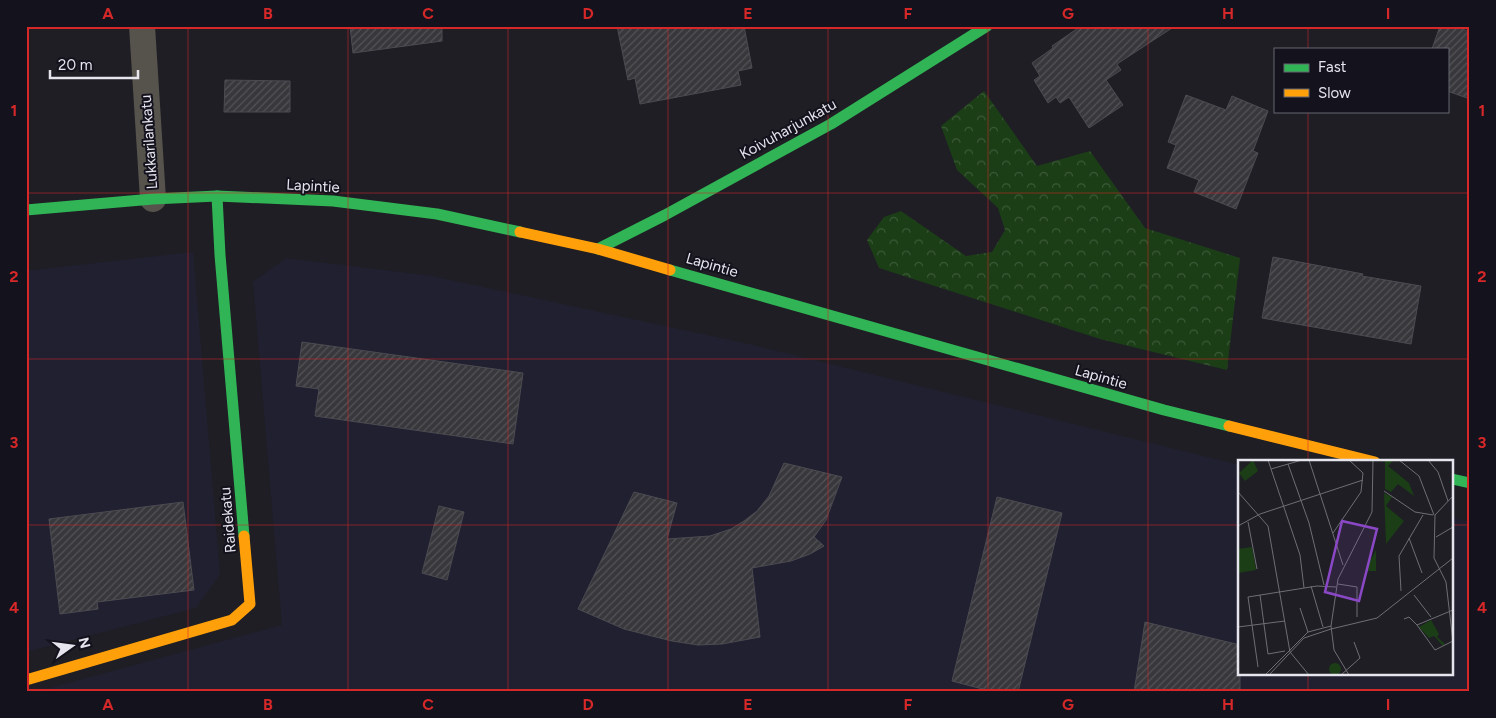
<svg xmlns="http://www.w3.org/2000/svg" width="1496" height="718" font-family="Figtree,sans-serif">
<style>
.built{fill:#212030}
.forest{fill:url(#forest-crowns)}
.building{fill:url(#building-hatch);stroke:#4b4b51}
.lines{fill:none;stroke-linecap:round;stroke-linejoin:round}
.street{stroke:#56524c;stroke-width:26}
.fast{stroke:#30b455;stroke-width:11}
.slow{stroke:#ff9f0a;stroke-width:11}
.grid{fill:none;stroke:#d62828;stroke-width:1;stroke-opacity:0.55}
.labels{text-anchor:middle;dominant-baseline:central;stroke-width:4;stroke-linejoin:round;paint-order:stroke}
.street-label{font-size:15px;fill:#e6e5ee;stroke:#13121d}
.inset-road{fill:none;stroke:#6e6e75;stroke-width:1}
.view{fill:#8b48c6;fill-opacity:0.15;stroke:#8b48c6;stroke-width:2.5}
.inset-edge{fill:none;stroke:#e6e5ee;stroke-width:2.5}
.neatline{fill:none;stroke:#d62828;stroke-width:2}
.grid-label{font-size:16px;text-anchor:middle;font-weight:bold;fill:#d62828}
</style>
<defs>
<pattern id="forest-crowns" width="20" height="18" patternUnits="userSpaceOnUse" patternTransform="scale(1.25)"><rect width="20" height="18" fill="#1b3e16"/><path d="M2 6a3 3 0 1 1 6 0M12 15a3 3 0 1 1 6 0" fill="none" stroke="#3c5a38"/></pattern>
<pattern id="building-hatch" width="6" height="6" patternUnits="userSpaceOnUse" patternTransform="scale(1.25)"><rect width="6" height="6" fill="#37373c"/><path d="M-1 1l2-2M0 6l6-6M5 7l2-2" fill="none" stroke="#545458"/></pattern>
</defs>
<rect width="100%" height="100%" fill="#1e1e24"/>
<!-- built -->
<g class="built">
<path d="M193,252L220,574L196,608L26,652V271Z"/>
<path d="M286,258L432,276L749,344L1240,465V674H1452V518L1470,522V692H35L282,625L253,282Z"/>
</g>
<!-- forest -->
<path class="forest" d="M984,91L1037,166L1090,151L1145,228L1240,258L1227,370L1100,339L879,268L867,240L884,217L901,211L966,256L992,252L1005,230L998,208L957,170L941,126Z"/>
<!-- building -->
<g class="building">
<path d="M350,26H442V41L353,53Z"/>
<path d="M617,26H744L752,68L738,71L741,85L640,104L635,78L628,80Z"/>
<path d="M1081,26H1175L1117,64L1121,70L1106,80L1123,105L1089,128L1069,97L1060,103L1056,97L1048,103L1034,80L1040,76L1032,63L1053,48L1052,46Z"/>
<path d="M1440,26H1455L1470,32V99L1447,91V49H1432Z"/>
<path d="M225,80L290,81V112H224Z"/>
<path d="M1186,95L1226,110L1232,96L1268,111L1253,151L1258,153L1236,209L1194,192L1199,180L1167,168L1176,145L1168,142Z"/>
<path d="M1273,257L1363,274L1362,276L1421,286L1411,344L1262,318Z"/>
<path d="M302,342L523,373L513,444L315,416L319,389L296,386Z"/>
<path d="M784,463L842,477L826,520L814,537L824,546L810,554L791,561L752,568L760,637L722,644L698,645L672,641L624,629L578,609L634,492L677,503L667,539L710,536L731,529L744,521L757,511L769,496Z"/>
<path d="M997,497L1062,513L1018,692H994L952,681Z"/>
<path d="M183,502L194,590L97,602L98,609L60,614L49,519Z"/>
<path d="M439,506L464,512L447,580L422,573Z"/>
<path d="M1145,622L1240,645V692H1134Z"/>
</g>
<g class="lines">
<!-- street -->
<path class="street" d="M142,26L153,199"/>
<!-- fast -->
<g class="fast">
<path d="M217,196L220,255L244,536"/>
<path d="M26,210L153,199L217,196L333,201L437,214L520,232"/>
<path d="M598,249L665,215L831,124L987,26"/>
<path d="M670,270L1164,410L1229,426"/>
<path d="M1452,479L1470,483"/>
</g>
<!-- slow -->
<g class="slow">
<path d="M520,232L598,249L670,270"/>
<path d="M1229,426L1375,462"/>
<path d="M26,680L232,620L250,604L244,536"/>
</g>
</g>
<!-- grid -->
<path class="grid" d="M188,26V692M348,26V692M508,26V692M668,26V692M828,26V692M988,26V692M1148,26V692M1308,26V49M1308,111V462M26,193H1470M26,359H1470M26,525H1240M1452,525H1470M1308,674V692"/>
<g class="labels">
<!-- street labels -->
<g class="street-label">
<text transform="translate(788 129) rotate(-29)">Koivuharjunkatu</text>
<text transform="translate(149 142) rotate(-94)">Lukkarilankatu</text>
<text transform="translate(313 186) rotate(3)">Lapintie</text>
<text transform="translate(712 265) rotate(16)">Lapintie</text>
<text transform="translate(1101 377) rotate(16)">Lapintie</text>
<text transform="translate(228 520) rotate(-95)">Raidekatu</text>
</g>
</g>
<!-- overview -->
<g transform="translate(1238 460)">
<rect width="215" height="215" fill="#1e1e24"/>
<path d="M15,0L20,11L7,21L1,13ZM147,0H156L150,6L171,23L176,36L160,24L153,32L147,29ZM138,90V111H129L128,108ZM193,160L201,174L199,177L207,184L205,186L196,176L191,178L181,167Z" fill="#1b3e16"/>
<path d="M146,33L154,37L148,46L166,61L148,84ZM14,87L18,110L0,113V89ZM91 209a6 6 0 1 1 12 0a6 6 0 1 1-12 0Z" fill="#1b3e16"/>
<path class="inset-road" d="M30,0L62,95L66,128M71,0L105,105M161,0L181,16L196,55M190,0L200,12L210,41M50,4L71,63L86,125M33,9L64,0M146,31L177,52L195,55M0,32L30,66L52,192L71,215M215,36L197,55L196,98L208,122L215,182M10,62L19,109M0,66L22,54L125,20M95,73L123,32L125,13L111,0M198,77L215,67M171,78L184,113M100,124L119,127V157M73,126L85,167M163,131L161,96L185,55M22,135L30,194L47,191M176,135L193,157M62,148L70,172M166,159L171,157L179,165L197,190L215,181M179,165L215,150M0,167L47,161M93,169L139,158L215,98M20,207L10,137L79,126L98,127M27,215L70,172L93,166M31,215L66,178L93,169M103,215L122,198L116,182M111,215L96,190L93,166L100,119L134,52L135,0"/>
<path class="view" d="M104,61L139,69L121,141L87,132Z"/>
<rect width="215" height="215" class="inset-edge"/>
</g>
<!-- border -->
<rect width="1496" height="718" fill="none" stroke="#13121d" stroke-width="55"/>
<!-- legend -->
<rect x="1274" y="48" width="175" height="65" fill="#13121d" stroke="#676671"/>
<rect x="1284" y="64" width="25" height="8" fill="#30b455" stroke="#676671"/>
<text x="1318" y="72" font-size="15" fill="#e6e5ee">Fast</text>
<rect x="1284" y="89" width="25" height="8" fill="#ff9f0a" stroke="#676671"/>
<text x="1318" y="98" font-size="15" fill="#e6e5ee">Slow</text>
<!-- north arrow -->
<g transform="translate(72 646) rotate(76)" stroke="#13121d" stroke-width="4" paint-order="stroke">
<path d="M0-4L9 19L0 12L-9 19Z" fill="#e6e5ee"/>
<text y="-8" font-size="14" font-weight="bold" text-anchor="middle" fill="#e6e5ee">N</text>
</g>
<!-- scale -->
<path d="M50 70v8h88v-8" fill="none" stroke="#e6e5ee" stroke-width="2.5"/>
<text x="58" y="70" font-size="15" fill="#e6e5ee" stroke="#13121d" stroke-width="4" paint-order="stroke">20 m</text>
<rect x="28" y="28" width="1440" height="662" class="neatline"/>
<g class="grid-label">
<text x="108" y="19">A</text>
<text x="268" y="19">B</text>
<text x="428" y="19">C</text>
<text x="588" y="19">D</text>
<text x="748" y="19">E</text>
<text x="908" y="19">F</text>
<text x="1068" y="19">G</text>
<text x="1228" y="19">H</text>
<text x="1388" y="19">I</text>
<text x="14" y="116">1</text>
<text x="1482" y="116">1</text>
<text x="14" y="282">2</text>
<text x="1482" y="282">2</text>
<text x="14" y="448">3</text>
<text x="1482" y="448">3</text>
<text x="14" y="613">4</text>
<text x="1482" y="613">4</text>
<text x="108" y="710">A</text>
<text x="268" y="710">B</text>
<text x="428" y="710">C</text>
<text x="588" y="710">D</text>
<text x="748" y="710">E</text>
<text x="908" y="710">F</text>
<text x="1068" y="710">G</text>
<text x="1228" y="710">H</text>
<text x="1388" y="710">I</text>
</g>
</svg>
